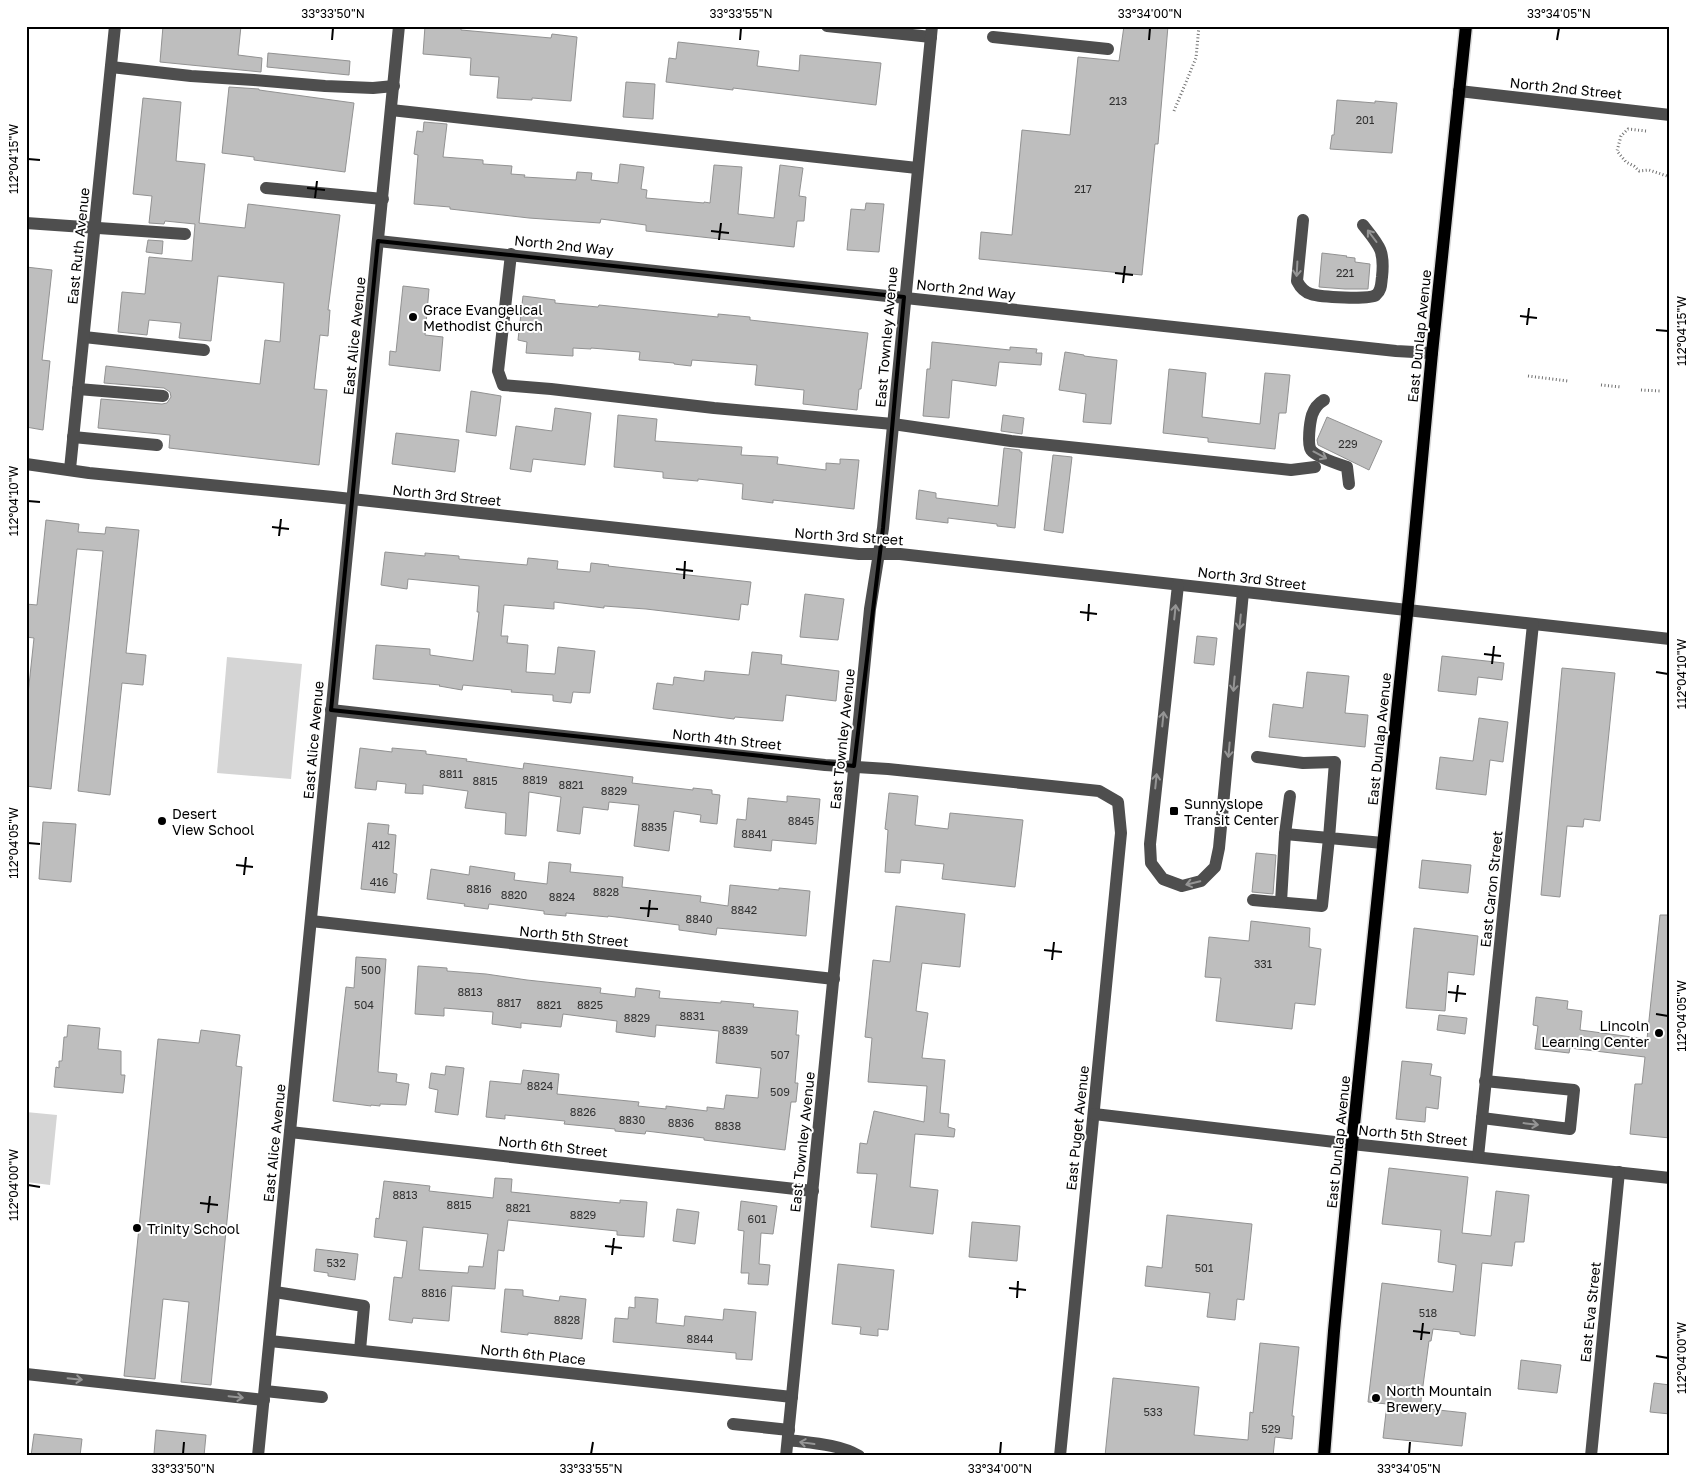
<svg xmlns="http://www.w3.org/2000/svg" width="1696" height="1482" font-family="'Golos Text',sans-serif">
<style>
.green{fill:#d5d5d5}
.building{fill:#bebebe;stroke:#929292;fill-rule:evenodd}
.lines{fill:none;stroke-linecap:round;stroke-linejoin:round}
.major-casing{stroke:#dbdbdb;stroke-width:15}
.path{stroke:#707070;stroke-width:3;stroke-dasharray:1 2.5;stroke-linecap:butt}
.minor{stroke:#4e4e4e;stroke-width:12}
.major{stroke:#000;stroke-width:12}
.oneway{stroke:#959595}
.marked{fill:none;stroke:#000;stroke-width:4;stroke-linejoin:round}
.ticks{fill:none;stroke:#000;stroke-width:2}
.poi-dot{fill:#000;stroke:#fff;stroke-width:2}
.labels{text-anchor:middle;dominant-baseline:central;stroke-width:4;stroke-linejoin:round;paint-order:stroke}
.number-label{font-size:11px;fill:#303030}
.street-label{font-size:14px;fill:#000;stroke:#fff}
.poi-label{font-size:14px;fill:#000;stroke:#fff;text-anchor:start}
.neatline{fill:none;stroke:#000;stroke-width:2}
.ticks-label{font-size:12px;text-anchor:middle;fill:#000}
</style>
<rect width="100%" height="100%" fill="#fff"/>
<!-- green -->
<g class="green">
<path d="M227,657L302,664L291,779L217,773Z"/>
<path d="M26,1112L57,1115L50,1185L26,1182Z"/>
</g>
<!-- building -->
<g class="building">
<path d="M163,26H241L238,55L262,58L261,72L160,62Z"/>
<path d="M425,26H461V30L551,38L552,34L577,37L571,101L532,98V100L497,98L499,77L470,75L471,58L423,54Z"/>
<path d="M1124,26H1168L1158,144H1155L1142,275L979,259L981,232L1012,235L1022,130L1070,135L1078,57L1119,61Z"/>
<path d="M678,42L759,51L757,66L799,71L800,55L881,63L876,105L733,88V90L666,82L669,58L676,59Z"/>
<path d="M268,53L350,61L349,75L267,67Z"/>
<path d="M626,82L655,84L653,119L623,117Z"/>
<path d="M229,87L259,89V90L354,103L345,172L254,160V157L222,153Z"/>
<path d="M143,98L181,102L176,161L205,164L199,223L245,228L248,204L340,215L328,310H330L328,336L320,335L314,389L327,390L319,465L169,448L170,435L98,428L101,399L162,404L167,403L171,397L170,392L164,388L104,383L106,366L260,384L265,340L280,342L284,283L218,276L211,341L179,338L181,323L149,320L147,335L118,332L122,292L145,294L149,257L192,261L195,224L165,221L164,224L149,223L152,196L133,194Z"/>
<path d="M1337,100L1375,103V101L1397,103L1392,153L1330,149L1332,135H1334Z"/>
<path d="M424,122L447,124L443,157L483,160V164L512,166L511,174L525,175L524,177L576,180L577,172L592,173L591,180L618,183L620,164L644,167L641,189L647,190L646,198L704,203V202L710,203L714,165L742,167L738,214L774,218L780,165L803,168L799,196L806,197L804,221H797L794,247L646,231V225L601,219L600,223L529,218L450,209V207L414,204L418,155L414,154L417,131L423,132Z"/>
<path d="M866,203L884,204L879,252L847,250L851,209L865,210Z"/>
<path d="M148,240L163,241L162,254L146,252Z"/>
<path d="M1322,253L1347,256L1346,257L1355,258V262L1370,264L1368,289H1345L1319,287Z"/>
<path d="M26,267L52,270L42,360L50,361L43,430L26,427Z"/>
<path d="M403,286L429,289L425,335L443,337L440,371L389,365L390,351L396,352Z"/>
<path d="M523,296L555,300V303L598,307L599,305L718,317V314L750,317V320L868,333L861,389H859L857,410L803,404L804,390L755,385L757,365L692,360L691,366L674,364V363L639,360L640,352L591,348V349L573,348V356L526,353L527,342L518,340Z"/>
<path d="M932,342L1010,350V347L1037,349L1036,353H1042L1041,365L999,362L996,386L952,380L949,418L923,416L927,369H930Z"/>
<path d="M1065,352L1084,355V356L1117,360L1111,424L1083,422L1086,394L1059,390Z"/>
<path d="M1169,369L1206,373L1202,417L1260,424L1265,373L1290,375L1286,413H1279L1275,449L1208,442V438L1163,433Z"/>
<path d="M471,391L501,396L496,436L466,432Z"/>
<path d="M555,408L591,413L585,465L533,459L531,472L510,469L516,426L552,431Z"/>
<path d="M618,415L657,419L655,441L742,447L741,455L778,457L777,464L826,470V463L840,464V459L859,460L854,509L773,500V503L742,499L743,484L698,479V481L663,478V472L614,467Z"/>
<path d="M1003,415L1024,418L1022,434L1001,431Z"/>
<path d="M1327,417L1382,441L1369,470L1318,445L1317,440Z"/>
<path d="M396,433L459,440L455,472L392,464Z"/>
<path d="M1004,448L1020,450V452H1022L1015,528L997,526V524L948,518V523L916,519L919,490L936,493V498L998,506Z"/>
<path d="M1053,455L1072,457L1063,533L1044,530Z"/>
<path d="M46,520L79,524L78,532L105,534L106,527L139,530L126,653L146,655L143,685L122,683L110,795L78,791L103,551L77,549L51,789L26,786V713L34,638L26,637V604L37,605Z"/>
<path d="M385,552L425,556V553L459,556V559L527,565L528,558L558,561L557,569L590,572L591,563L609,565L608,566L751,582L748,605L741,604L739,620L646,609L604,606V608L554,602V609L504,605L501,636H508L507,643L528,645L526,672L555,674L558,647L595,651L590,693L573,692L571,703L553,701V695L511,692L512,690L463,685L462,690L439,686L440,685L373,679L376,645L430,649V655L473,661L479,612H477L479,586L408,579L407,589L381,585Z"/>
<path d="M805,594L844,599L838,640L800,637Z"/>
<path d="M1197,636L1217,638L1214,665L1194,663Z"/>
<path d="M752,652L782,655L781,664L839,671L836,701L786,695L783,721L735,717L734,719L653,709L657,683L673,685L674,677L704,681L705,671L749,675Z"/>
<path d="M1442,656L1504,663L1502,680L1478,677L1476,695L1438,691Z"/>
<path d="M1562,668L1615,673L1600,821L1584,819L1583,827L1567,826L1560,897L1541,895Z"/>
<path d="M1307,672L1349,676L1345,713L1368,715L1365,747L1269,737L1273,704L1303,708Z"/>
<path d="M1479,718L1508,722L1503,762L1490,760L1486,795L1436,789L1440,757L1473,761Z"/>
<path d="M360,748L392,752V748L426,751V754L467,759L466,761L523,769L524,763L633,777L632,783L693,790V788L712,790V794L720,795L717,824L700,822L701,815L674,811L669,851L634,846L639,805L609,802L608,810L583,807L580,834L557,831L561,797L529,792L526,836L505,834L506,813L465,808L468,791L423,785V794L405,793L406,784L377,781L376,790L355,788Z"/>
<path d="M889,793L918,796L915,825L948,829L950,813L1023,820L1015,887L942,879L944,864L901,860L900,873L885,872L888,830L885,829Z"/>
<path d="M787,796L820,799L816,844L772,840L771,851L734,847L737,819L746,820L748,798L787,802Z"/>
<path d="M43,822L76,824L71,882L39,879Z"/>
<path d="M368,823L389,825L388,834L396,835L393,873L397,874L395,893L361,889Z"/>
<path d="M1256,853L1276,855L1273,894L1252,892Z"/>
<path d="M1422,860L1471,865L1468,893L1419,888Z"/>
<path d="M549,862L571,864L570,872L623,877L622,887L701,896L700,902L728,906L730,885L779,890V888L810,891L806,936L717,928L716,935L679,930V925L608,916V917L566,913V916L544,914V911L489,904L488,909L464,906L465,904L427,899L431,869L469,875L470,866L515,873L514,880L547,884Z"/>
<path d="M896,906L965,914L960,967L922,963L916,1011L928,1013L922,1058L945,1060L940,1113L949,1114L948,1127L955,1129L954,1137L915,1134L910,1187L938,1190L933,1234L871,1227L877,1174L857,1173L860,1143L867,1144L874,1111L924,1122L927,1086L868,1082L872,1038L865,1037L873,960L890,962Z"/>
<path d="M1660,915H1670V1138L1630,1134L1635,1084H1642L1645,1057L1570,1048L1569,1053L1535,1049L1538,1026L1533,1025L1536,997L1568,1001L1567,1009L1582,1011L1580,1030L1647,1039Z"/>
<path d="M1251,921L1310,928L1309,947L1321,949L1315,1005L1295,1003L1292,1029L1216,1021L1221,978L1205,977L1209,937L1249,941Z"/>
<path d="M1414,928L1478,936L1474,975L1448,972L1445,1011L1406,1008Z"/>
<path d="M356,957L386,959L378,1072L397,1074L396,1082L409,1084L406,1105L380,1104V1106L371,1105V1106L333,1101L346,987L354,988Z"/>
<path d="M418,966L447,968V971L486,974L527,980L601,988L600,993L635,997L636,988L660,991L659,998L721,1003V1001L754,1004L753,1007L798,1011L796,1035H799L795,1083H798L796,1102H791L785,1150L704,1140V1138L646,1131L645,1134L615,1131V1129L564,1124L565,1121L505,1115V1119L486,1117L490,1081L521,1084L523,1070L559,1074L557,1094L639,1102L638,1106L666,1109V1106L707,1111V1107L724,1109L726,1095L758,1098L761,1068L716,1063L719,1031L656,1025L655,1037L616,1032L617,1021L563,1014L561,1027L521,1023V1028L492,1024L493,1012L444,1008V1016L415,1014Z"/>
<path d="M1439,1015L1467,1018L1465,1034L1437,1030Z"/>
<path d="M68,1025L100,1028L98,1049L121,1051V1075H125L123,1093L54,1087L56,1067L59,1068V1061H62L64,1037H67Z"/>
<path d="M201,1030L240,1035L236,1066L242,1067L211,1385L181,1382L189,1302L163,1299L155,1379L124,1376L158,1039L199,1043Z"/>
<path d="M1402,1061L1432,1064L1430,1075L1441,1077L1438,1109L1426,1107L1425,1122L1396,1119Z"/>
<path d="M446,1066L464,1068L458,1115L435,1112L438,1090L429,1088L431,1073L445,1075Z"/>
<path d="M1389,1168L1468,1177L1462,1233L1491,1236L1496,1191L1529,1195L1524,1242H1515L1512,1266L1482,1263L1475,1336L1460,1334V1332L1433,1329L1431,1341H1429L1420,1408L1466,1413L1462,1446L1383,1438L1387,1404L1368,1402L1382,1283L1453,1292L1456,1265L1438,1262L1441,1230L1382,1224Z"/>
<path d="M495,1178L512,1179L511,1192L620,1203V1200L647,1202L644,1237L617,1235V1231L508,1220L504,1251L498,1250L495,1289L452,1286L449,1321L413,1318L412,1323L389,1320L394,1277L402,1278L407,1241L374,1237L376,1218L379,1219L384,1181L430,1186L429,1191L493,1198ZM423,1227L488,1234L483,1267L469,1266L468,1273L419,1270Z"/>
<path d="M741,1201L777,1206L773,1234L761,1233L759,1264L770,1265L768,1285L748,1284L749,1273H741L744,1231L738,1230Z"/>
<path d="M677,1209L699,1212L695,1244L673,1241Z"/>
<path d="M1167,1215L1252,1224L1244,1300L1237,1299L1235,1320L1207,1317L1210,1293L1145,1286L1147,1266L1162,1268Z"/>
<path d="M972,1222L1020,1226L1017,1261L969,1257Z"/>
<path d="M316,1249L358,1254L355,1280L328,1276V1273L314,1271Z"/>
<path d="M838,1264L894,1270L888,1330L878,1329V1336L860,1334L861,1327L832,1324Z"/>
<path d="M505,1289L523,1290V1296L559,1301L560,1296L586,1299L582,1339L528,1333V1335L501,1332Z"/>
<path d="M635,1297L658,1299L656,1323L684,1326L685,1316L723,1320L724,1309L756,1312L752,1360L736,1359V1353L613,1342L615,1318L628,1319L629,1307L635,1308Z"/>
<path d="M1260,1343L1299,1347L1292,1416H1294L1292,1439L1275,1437L1273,1456H1105L1113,1378L1199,1387L1194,1435L1248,1440L1250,1412L1253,1413Z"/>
<path d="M1521,1360L1561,1365L1557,1393L1518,1389Z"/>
<path d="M1654,1383L1670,1385V1414L1650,1412Z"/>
<path d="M156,1430L206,1435L204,1456L154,1454Z"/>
<path d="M34,1434L82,1439L80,1456H31Z"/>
</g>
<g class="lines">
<defs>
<path id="major" d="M1324,1456L1334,1331L1352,1144L1410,586L1432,353L1466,26"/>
</defs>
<!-- major casing -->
<use href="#major" class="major-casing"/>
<!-- path -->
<g class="path">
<path d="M1174,111L1196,58L1199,26"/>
<path d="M1646,131L1628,129L1621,136L1617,151L1626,162L1634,166L1639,171L1649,170L1670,177"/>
<path d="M1528,376L1568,381"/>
<path d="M1601,385L1621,387"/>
<path d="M1641,390L1661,391"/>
</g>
<!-- minor -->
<g class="minor">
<path d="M827,26L931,37"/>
<path d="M993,37L1108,49"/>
<path d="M111,67L191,76L254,80L325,86L373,88L394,86"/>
<path d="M1459,91L1670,115"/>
<path d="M391,110L917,168"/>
<path d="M266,188L383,199"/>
<path d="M1303,220L1297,281C1300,287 1304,292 1311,294C1320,297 1369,300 1376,295C1382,290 1381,283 1382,277C1385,250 1379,245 1363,225"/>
<path d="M26,223L185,234"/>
<path d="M378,241L1396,351L1432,353"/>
<path d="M511,254L498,371L503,385L551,389L714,408L893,424L1011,441L1291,470L1315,467"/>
<path d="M84,337L204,350"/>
<path d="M78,389L163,396"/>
<path d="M1324,400C1319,403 1314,409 1312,415C1310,422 1307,444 1311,450C1316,457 1338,464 1347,467L1349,484"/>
<path d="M73,437L157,445"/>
<path d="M26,464L89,473L333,497L859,554H900L1670,639"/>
<path d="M70,469L115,26"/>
<path d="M1178,585L1150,844L1151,863L1163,879L1182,886L1201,881L1215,867L1219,848L1243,592"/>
<path d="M331,710L825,765L888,769L1099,791L1118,802L1121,833L1060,1456"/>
<path d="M1257,757L1303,763L1335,762L1329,838L1383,843"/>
<path d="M1253,900L1322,906L1329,838L1285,834"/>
<path d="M1281,902L1285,834L1290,796"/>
<path d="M311,921L834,979"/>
<path d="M1094,1114L1352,1144L1670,1178"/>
<path d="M1482,1118L1570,1129L1574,1090L1485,1081"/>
<path d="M290,1132L813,1191"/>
<path d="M1478,1157L1533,624"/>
<path d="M275,1292L364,1306L360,1350"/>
<path d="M270,1341L792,1397"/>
<path d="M26,1374L264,1400"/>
<path d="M265,1391L322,1397"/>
<path d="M733,1424L789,1430"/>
<path d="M788,1440C810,1443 839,1444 859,1456"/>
<path d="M258,1456L399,26"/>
<path d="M786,1456L870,609L883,528L932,26"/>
<path d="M1591,1456L1619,1172"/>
</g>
<!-- major -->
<use href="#major" class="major"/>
</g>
<!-- one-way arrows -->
<defs><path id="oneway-shaft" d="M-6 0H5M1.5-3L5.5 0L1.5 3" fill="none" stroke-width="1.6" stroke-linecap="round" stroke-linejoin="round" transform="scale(1.25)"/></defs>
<g class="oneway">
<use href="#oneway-shaft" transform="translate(1372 236) rotate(-127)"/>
<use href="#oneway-shaft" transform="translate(1297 269) rotate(93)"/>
<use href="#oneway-shaft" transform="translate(1320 455) rotate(28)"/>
<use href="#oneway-shaft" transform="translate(1175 612) rotate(-84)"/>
<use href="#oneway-shaft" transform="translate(1240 622) rotate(96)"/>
<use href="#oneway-shaft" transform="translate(1234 684) rotate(95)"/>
<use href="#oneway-shaft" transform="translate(1163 719) rotate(-84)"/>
<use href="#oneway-shaft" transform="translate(1229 750) rotate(95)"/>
<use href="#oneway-shaft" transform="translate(1156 781) rotate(-84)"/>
<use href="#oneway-shaft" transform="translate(1193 883) rotate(167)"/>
<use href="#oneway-shaft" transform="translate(1531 1124) rotate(7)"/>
<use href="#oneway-shaft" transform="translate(75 1379) rotate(6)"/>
<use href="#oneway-shaft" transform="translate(236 1397) rotate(6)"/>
<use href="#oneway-shaft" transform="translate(807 1443) rotate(-172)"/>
</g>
<!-- marked area -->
<path class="marked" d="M378,241L904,297L883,528L854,766L331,710Z"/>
<!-- ticks -->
<path class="ticks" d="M332,40L333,28M740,40L741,28M1149,40L1150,28M1557,40L1559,28M28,159L40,160M307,188L325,190M315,198L317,181M711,231L729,233M719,240L721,223M1115,273L1133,275M1123,283L1125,266M1520,316L1537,318M1527,325L1529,308M1656,330L1668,331M28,501L40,502M272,527L289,529M279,536L281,519M676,569L693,571M684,579L685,561M1080,612L1097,614M1088,621L1089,604M1484,654L1501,656M1492,664L1494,646M1656,672L1668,674M28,843L40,844M236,865L253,867M244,875L246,857M640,908L658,909M648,917L650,900M1044,950L1062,952M1052,960L1054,942M1448,992L1466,994M1456,1002L1458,985M1656,1014L1668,1016M28,1185L40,1187M200,1203L218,1205M208,1213L210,1196M605,1246L622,1248M612,1255L614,1238M1009,1288L1026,1290M1017,1298L1018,1281M1413,1331L1430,1333M1421,1340L1423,1323M1656,1356L1668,1358M183,1454L184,1442M591,1454L593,1442M1000,1454L1001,1442M1409,1454L1410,1442"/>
<!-- markers -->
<g class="poi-dot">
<circle cx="413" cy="317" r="5"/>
<rect x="1169" y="806" width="10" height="10" rx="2.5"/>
<circle cx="162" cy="821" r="5"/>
<circle cx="1659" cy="1033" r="5"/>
<circle cx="137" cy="1228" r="5"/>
<circle cx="1376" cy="1398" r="5"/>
</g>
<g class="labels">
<!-- number labels -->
<g class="number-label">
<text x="1118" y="100">213</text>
<text x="1365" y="119">201</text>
<text x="1083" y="188">217</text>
<text x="1345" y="272">221</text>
<text x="1348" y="443">229</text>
<text x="451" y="773">8811</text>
<text x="535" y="779">8819</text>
<text x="485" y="780">8815</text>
<text x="571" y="784">8821</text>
<text x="614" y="790">8829</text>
<text x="801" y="820">8845</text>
<text x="654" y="826">8835</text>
<text x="754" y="833">8841</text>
<text x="381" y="844">412</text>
<text x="379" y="881">416</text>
<text x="479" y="888">8816</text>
<text x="606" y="891">8828</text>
<text x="514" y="894">8820</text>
<text x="562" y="896">8824</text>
<text x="744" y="909">8842</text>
<text x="699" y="918">8840</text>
<text x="1263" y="963">331</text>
<text x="371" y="969">500</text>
<text x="470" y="991">8813</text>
<text x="509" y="1002">8817</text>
<text x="364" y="1004">504</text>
<text x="549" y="1004">8821</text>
<text x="590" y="1004">8825</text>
<text x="692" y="1015">8831</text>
<text x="637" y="1017">8829</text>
<text x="735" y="1029">8839</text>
<text x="780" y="1054">507</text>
<text x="540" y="1085">8824</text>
<text x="780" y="1091">509</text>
<text x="583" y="1111">8826</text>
<text x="632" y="1119">8830</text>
<text x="681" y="1122">8836</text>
<text x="728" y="1125">8838</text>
<text x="405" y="1194">8813</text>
<text x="459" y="1204">8815</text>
<text x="518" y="1207">8821</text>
<text x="583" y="1214">8829</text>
<text x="757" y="1218">601</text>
<text x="336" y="1262">532</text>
<text x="1204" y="1267">501</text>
<text x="434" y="1292">8816</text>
<text x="1428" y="1312">518</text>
<text x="567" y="1319">8828</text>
<text x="700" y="1338">8844</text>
<text x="1153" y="1411">533</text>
<text x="1271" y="1428">529</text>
</g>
<!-- street labels -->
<g class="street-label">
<text transform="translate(1566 88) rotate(6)">North 2nd Street</text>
<text transform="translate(564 245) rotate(6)">North 2nd Way</text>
<text transform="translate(78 246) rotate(-84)">East Ruth Avenue</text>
<text transform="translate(966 289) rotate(6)">North 2nd Way</text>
<text transform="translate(354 336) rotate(-84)">East Alice Avenue</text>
<text transform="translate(1419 336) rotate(-84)">East Dunlap Avenue</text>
<text transform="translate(886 337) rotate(-85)">East Townley Avenue</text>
<text transform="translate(447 495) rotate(6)">North 3rd Street</text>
<text transform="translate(849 536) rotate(4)">North 3rd Street</text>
<text transform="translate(1252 578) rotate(7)">North 3rd Street</text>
<text transform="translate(727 739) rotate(6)">North 4th Street</text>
<text transform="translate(842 739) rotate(-84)">East Townley Avenue</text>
<text transform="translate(1379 739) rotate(-84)">East Dunlap Avenue</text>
<text transform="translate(313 740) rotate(-85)">East Alice Avenue</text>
<text transform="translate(1491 889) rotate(-84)">East Caron Street</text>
<text transform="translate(574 936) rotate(6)">North 5th Street</text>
<text transform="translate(1077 1128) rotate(-84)">East Puget Avenue</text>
<text transform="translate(1413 1135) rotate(6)">North 5th Street</text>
<text transform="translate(802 1142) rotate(-84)">East Townley Avenue</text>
<text transform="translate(1338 1142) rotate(-84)">East Dunlap Avenue</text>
<text transform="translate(274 1143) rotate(-84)">East Alice Avenue</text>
<text transform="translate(553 1146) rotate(6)">North 6th Street</text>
<text transform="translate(1590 1312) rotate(-84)">East Eva Street</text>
<text transform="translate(533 1354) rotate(6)">North 6th Place</text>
</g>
<!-- poi labels -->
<g class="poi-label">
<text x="423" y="309">Grace Evangelical<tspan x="423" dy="16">Methodist Church</tspan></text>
<text x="1184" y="803">Sunnyslope<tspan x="1184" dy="16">Transit Center</tspan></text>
<text x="172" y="813">Desert<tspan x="172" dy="16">View School</tspan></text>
<text x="1649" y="1025" text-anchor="end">Lincoln<tspan x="1649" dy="16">Learning Center</tspan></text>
<text x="147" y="1228">Trinity School</text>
<text x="1386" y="1390">North Mountain<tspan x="1386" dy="16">Brewery</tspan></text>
</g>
</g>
<!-- border -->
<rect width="1696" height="1482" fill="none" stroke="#ffffff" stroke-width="55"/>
<rect x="28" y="28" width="1640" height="1426" class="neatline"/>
<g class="ticks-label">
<text x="333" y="18">33°33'50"N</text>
<text x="741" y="18">33°33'55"N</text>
<text x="1150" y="18">33°34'00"N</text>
<text x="1559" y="18">33°34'05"N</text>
<text transform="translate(14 159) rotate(-90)" y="4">112°04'15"W</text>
<text transform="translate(1682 331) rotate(-90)" y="4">112°04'15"W</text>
<text transform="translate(14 501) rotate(-90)" y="4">112°04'10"W</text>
<text transform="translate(1682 674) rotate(-90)" y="4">112°04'10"W</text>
<text transform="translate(14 843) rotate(-90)" y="4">112°04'05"W</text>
<text transform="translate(1682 1016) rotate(-90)" y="4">112°04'05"W</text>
<text transform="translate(14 1185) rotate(-90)" y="4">112°04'00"W</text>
<text transform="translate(1682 1358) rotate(-90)" y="4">112°04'00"W</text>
<text x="183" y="1473">33°33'50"N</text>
<text x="591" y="1473">33°33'55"N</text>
<text x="1000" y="1473">33°34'00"N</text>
<text x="1409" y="1473">33°34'05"N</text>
</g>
</svg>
